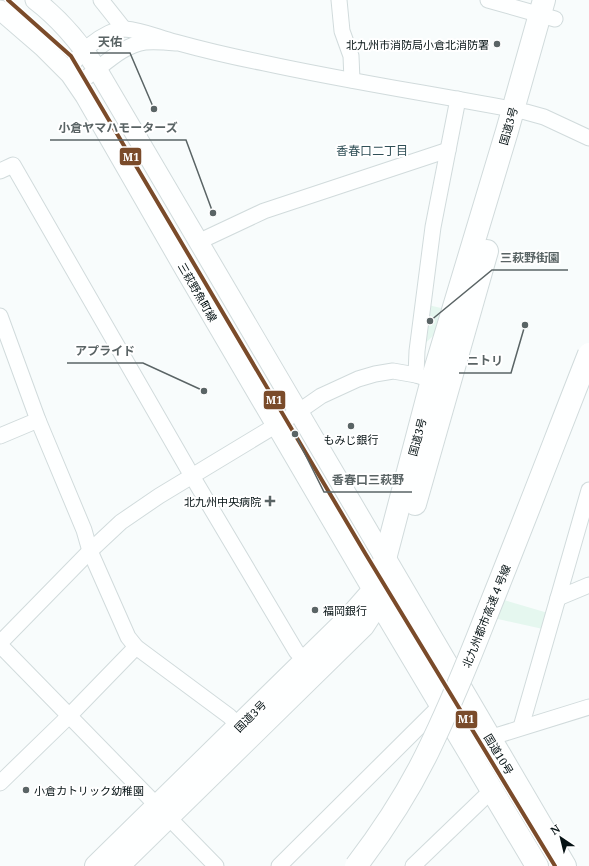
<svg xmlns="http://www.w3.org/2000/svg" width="589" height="866" font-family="'Noto Serif','Noto Sans JP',serif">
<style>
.green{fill:#e5f7ef}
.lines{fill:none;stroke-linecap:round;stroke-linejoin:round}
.minor-casing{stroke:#d1dbdc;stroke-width:17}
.major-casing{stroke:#d1dbdc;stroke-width:21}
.highway-casing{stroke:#d1dbdc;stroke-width:24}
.minor{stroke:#feffff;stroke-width:15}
.major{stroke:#feffff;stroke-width:19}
.highway{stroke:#feffff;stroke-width:22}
.highway-bridge-casing{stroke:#d1dbdc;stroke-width:24;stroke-linecap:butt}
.highway-bridge{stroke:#feffff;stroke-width:22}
.metro-1-casing{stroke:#fff;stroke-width:7}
.metro-1{stroke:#7a4b2a;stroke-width:4}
.poi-dot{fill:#5a6465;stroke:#fff;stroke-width:1.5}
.labels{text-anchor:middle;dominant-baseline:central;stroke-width:4;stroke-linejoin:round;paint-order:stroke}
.poi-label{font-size:11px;fill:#051214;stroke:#fff;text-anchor:end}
.street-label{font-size:11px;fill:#051214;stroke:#fff}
.neighbourhood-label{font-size:12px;fill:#305057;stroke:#fff}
.leader{fill:none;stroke:#5a6465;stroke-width:1.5}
.callout-dot{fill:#5a6465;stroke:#fff;stroke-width:1.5}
.callout-label{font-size:12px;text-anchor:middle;font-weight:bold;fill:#5a6465;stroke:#fff;stroke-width:4;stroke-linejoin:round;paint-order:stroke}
.line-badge{stroke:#fff;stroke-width:1.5}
.badge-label{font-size:11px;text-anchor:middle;font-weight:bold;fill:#fff}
</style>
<rect width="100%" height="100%" fill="#f8fcfc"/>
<!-- green -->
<g class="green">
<path d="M424,304L441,308L434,335L419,349Z"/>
<path d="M487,595L548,613L543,629L480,615Z"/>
</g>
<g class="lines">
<defs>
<g id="minor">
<path d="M101,0L124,29"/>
<path d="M339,0L342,31L351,56L352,80"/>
<path d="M488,0L555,19"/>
<path d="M176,43C166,42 155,41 145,42C123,45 105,64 87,77C80,80 76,78 70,74C71,56 107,28 125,29C142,30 159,38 175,42C204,50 234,57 264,63C351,82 439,95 526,112L544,117L589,138"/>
<path d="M0,171L13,165L192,476L296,651L305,661"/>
<path d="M198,242L264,211L448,150"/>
<path d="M0,316L38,420L84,530L90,551L128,637L136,647L229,716L245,732"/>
<path d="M425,378L416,375L417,351L433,227L458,99"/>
<path d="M0,436L38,420"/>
<path d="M558,598L589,585"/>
<path d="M0,643L90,551L121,522L159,496L298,412L321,396L358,379L375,374L393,371L416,375"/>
<path d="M0,645L216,866"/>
<path d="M521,727L589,490"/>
<path d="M468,751L489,738L589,707"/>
<path d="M0,783L69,716L136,647"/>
<path d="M279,866L441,705"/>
<path d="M413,866L492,790"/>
</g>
<g id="major">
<path d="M35,0C60,19 80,43 97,69L385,559"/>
<path d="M0,10L43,47L70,74L85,96L185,270L373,591"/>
</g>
<g id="highway">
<path d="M415,504L487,251"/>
<path d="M385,559L565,866"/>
<path d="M373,591L537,866"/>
<path d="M96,866L352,615L373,591L385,559L432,380L507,131L544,0"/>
<path d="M118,866L363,626L380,600"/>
</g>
</defs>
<!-- minor casing -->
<use href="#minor" class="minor-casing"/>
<!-- major casing -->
<use href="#major" class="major-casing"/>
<!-- highway casing -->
<use href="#highway" class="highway-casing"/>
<!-- minor -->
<use href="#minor" class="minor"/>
<!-- major -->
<use href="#major" class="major"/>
<!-- highway -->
<use href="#highway" class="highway"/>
<defs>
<path id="highway-bridge" d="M356,866C385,828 412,786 432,743C451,703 468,662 484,621C520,532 554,443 589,354"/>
</defs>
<!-- highway-bridge casing -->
<use href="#highway-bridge" class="highway-bridge-casing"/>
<!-- highway-bridge -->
<use href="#highway-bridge" class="highway-bridge"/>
<defs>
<path id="metro-1" d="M8,0L71,56L365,553L555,866"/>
</defs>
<!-- metro-1 casing -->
<use href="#metro-1" class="metro-1-casing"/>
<!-- metro-1 -->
<use href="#metro-1" class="metro-1"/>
</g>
<!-- markers -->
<g class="poi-dot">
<circle cx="497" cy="44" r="4"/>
<circle cx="351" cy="426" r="4"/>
<path d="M268 495h4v4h4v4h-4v4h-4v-4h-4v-4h4z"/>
<circle cx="315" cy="610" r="4"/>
<circle cx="26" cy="790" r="4"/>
</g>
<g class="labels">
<!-- poi labels -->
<g class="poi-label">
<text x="489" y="44">北九州市消防局小倉北消防署</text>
<text x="351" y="439" text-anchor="middle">もみじ銀行</text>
<text x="261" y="501">北九州中央病院</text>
<text x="323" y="610" text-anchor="start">福岡銀行</text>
<text x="34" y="790" text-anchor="start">小倉カトリック幼稚園</text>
</g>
<!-- street labels -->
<g class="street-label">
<text transform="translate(508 126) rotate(-74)">国道3号</text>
<text transform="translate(198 292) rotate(60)">三萩野魚町線</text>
<text transform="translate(417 437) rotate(-75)">国道3号</text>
<text transform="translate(486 616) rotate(-68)">北九州都市高速４号線</text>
<text transform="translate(250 716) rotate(-45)">国道3号</text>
<text transform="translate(499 754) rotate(59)">国道10号</text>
</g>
<!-- neighbourhood labels -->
<g class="neighbourhood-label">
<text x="372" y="150">香春口二丁目</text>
</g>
</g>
<!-- callouts -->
<path class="leader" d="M154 109L130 53H90M213 213L186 140H50M430 321L492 270H568M204 391L143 363H67M525 325L511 373H459M295 434L324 492H412"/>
<g class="callout-dot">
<circle cx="154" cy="109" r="4"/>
<circle cx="213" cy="213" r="4"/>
<circle cx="430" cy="321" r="4"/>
<circle cx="204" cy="391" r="4"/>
<circle cx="525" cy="325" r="4"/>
<circle cx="295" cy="434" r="4"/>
</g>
<g class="callout-label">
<text x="110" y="46">天佑</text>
<text x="118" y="132">小倉ヤマハモーターズ</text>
<text x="530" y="262">三萩野街園</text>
<text x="105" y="355">アプライド</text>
<text x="485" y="365">ニトリ</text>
<text x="368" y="484">香春口三萩野</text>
</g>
<g class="line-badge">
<rect x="119" y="147" width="23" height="19" rx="4" fill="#7a4b2a"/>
<rect x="263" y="390" width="23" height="20" rx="4" fill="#7a4b2a"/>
<rect x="455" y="710" width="23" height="19" rx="4" fill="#7a4b2a"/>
</g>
<g class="badge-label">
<text x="131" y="161">M1</text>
<text x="274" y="404">M1</text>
<text x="466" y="723">M1</text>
</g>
<!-- north arrow -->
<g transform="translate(561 838) rotate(325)" stroke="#ffffff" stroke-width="3" paint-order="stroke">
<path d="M0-3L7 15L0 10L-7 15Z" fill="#051214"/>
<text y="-6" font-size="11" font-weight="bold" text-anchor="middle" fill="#051214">N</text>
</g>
</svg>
